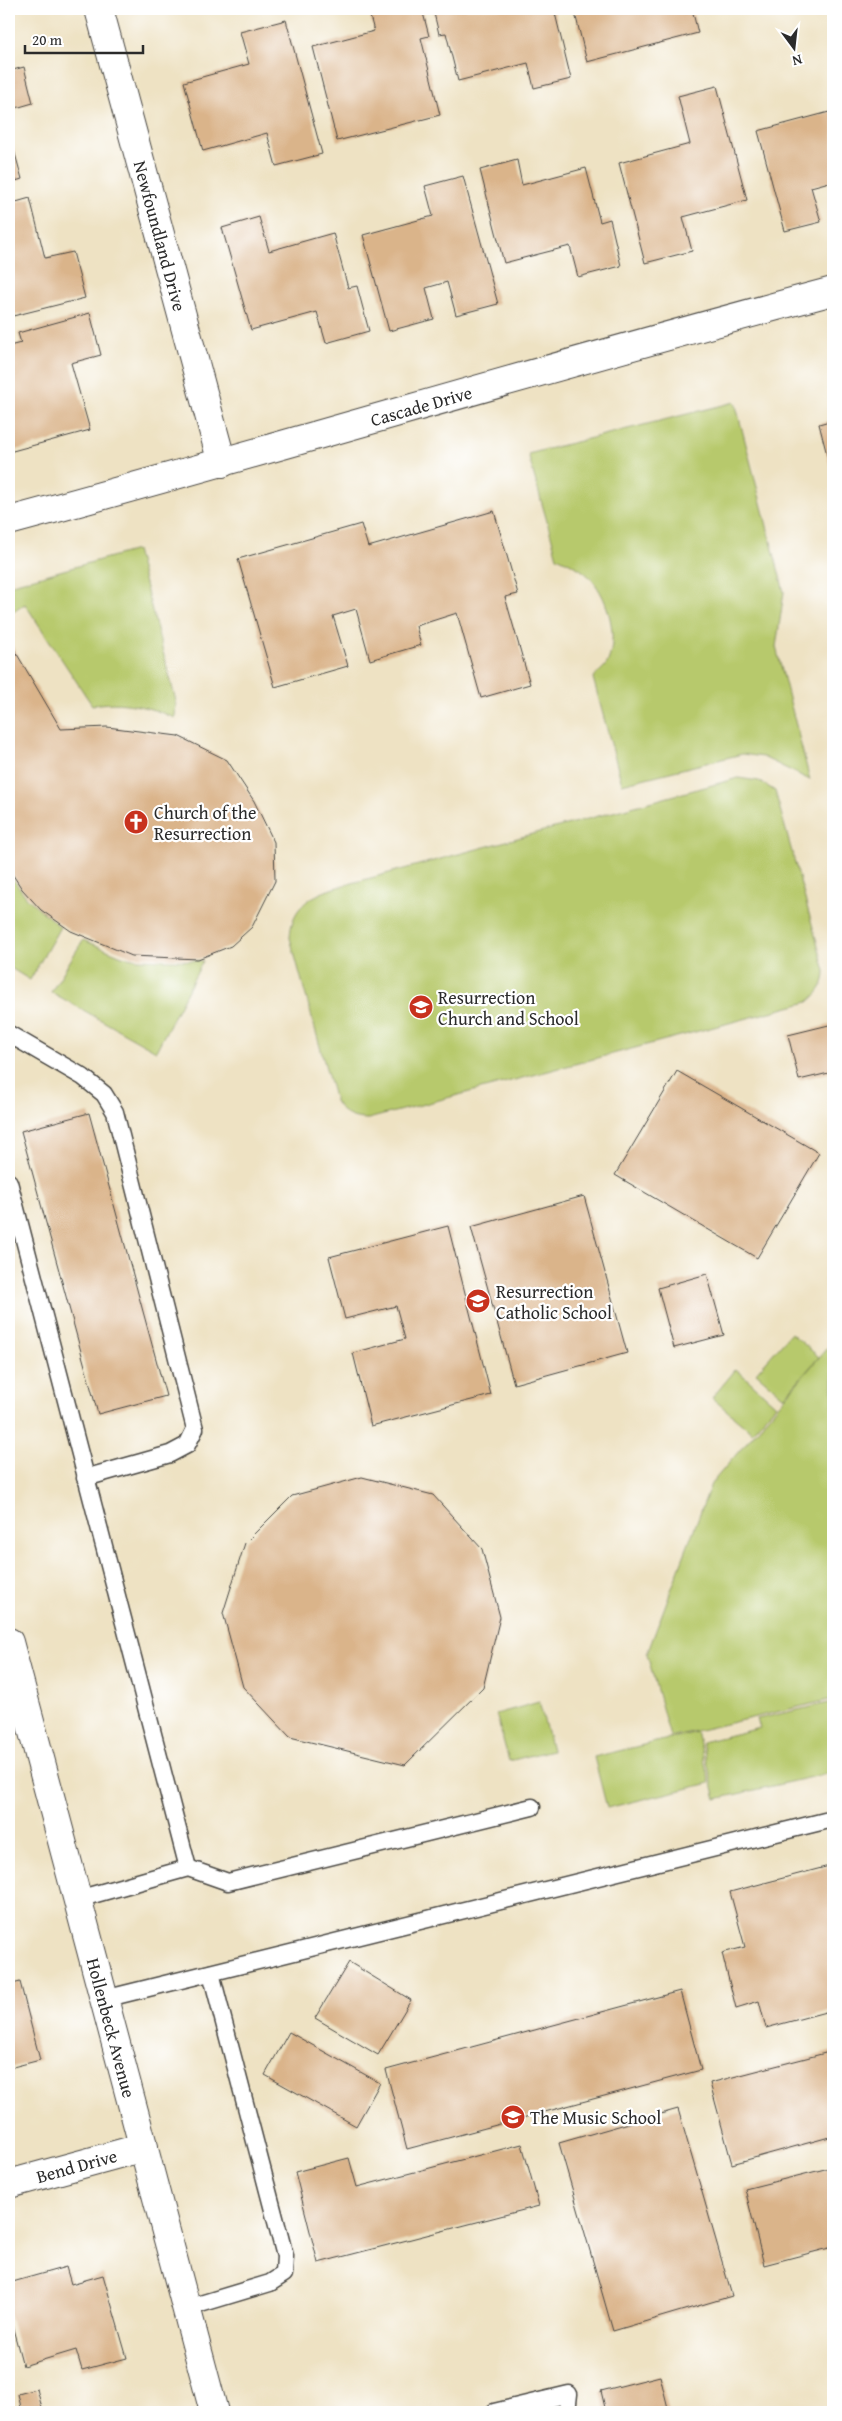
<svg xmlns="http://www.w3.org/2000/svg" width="842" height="2421" font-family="'Gentium Book Plus',serif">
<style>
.green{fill:#b7c96c;stroke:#717a4c}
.building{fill:#dab48a}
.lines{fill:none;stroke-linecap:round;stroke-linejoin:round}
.service-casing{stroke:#484642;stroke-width:19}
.minor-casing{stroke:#484642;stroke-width:30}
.tertiary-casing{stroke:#484642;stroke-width:30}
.service{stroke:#fff;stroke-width:16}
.minor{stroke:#fff;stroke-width:28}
.tertiary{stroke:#fff;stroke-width:28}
.labels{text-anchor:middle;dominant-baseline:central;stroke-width:4.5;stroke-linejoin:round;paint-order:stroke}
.street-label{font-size:18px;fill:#2b2b2b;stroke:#fff}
.poi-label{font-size:18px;fill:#2b2b2b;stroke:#fff;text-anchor:start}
</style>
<rect width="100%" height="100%" fill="#fff"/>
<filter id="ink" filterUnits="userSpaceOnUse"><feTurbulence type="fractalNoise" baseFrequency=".02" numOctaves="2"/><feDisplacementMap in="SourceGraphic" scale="10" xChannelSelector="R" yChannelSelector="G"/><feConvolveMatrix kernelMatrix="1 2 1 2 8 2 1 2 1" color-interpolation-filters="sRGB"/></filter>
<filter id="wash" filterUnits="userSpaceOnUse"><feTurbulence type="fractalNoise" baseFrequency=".0096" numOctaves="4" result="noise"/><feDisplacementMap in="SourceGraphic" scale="20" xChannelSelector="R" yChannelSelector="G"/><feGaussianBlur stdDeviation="1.12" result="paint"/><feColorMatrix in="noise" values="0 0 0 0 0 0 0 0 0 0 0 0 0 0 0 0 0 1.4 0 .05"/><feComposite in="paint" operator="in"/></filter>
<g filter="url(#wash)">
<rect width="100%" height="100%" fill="#eee2c3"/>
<!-- green -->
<g class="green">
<path d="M735,402L784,592L776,647L810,780L763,757L742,754L622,784L593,678C597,673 606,667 608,661C618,637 609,600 592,580C583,569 570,563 557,557L528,454Z"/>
<path d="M136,550L176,701L175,718C147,706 122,700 92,705L25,604L9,615V585Z"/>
<path d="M738,778L759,781L775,791L825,971C825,985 819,993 808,1002L368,1119C352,1119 343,1115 335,1101L290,938C291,908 308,897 334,888Z"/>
<path d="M9,874L27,898L60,927L30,980L9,967Z"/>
<path d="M83,940L122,956L138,959L203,961L156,1051L51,992Z"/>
<path d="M791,1333L819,1357L784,1397L756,1373Z"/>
<path d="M833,1341V1699L670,1737L647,1654L711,1484Z"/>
<path d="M736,1369L776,1405L752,1432L712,1398Z"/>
<path d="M539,1702L552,1750L509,1761L496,1714Z"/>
<path d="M833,1702V1772L716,1799L702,1742L760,1728L757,1719Z"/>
<path d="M697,1732L710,1783L607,1808L594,1757Z"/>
</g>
<g id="blocks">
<!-- building -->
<g class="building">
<path d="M368,9H422L429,36L421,38L440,115L337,141L313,47L374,31Z"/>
<path d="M433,9H554L571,79L534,88L528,63L458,81L446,33L439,34Z"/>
<path d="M574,9H692L698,33L587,62Z"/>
<path d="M286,20L322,154L276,166L267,133L203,151L184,82L249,64L240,32Z"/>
<path d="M24,67L33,103L9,110V71Z"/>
<path d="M717,86L747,200L683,217L692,251L645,263L619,163L690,144L678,96Z"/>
<path d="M833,111V181L811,187L821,222L785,231L758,131Z"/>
<path d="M9,132L22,179L9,183Z"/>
<path d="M517,160L522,185L586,168L600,222L610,219L621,266L578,277L570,246L504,263L480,170Z"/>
<path d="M463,176L498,304L456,315L447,282L426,288L434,319L389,331L363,235L433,216L425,186Z"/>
<path d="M30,198L45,258L73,252L85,298L9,317V204Z"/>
<path d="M259,217L269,251L333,233L348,288L357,286L369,331L326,343L317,312L251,330L222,228Z"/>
<path d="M90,313L101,355L71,363L90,430L9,452V346L21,343L18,333Z"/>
<path d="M833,420V478L819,424Z"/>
<path d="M494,511L518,594L505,597L530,684L481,698L457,613L416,626L421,645L370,660L356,609L333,616L348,666L275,687L238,559L361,524L368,547Z"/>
<path d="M11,644L61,729L107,727L178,736L227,760L254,801L274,842L275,881L252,927L231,946L198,959L132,956L71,931L41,910L22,889L9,869Z"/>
<path d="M833,1024V1072L799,1080L788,1035Z"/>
<path d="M677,1071L819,1153L757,1258L615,1175Z"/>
<path d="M89,1113L166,1396L98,1414L21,1131Z"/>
<path d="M584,1196L627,1353L514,1384L471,1227Z"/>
<path d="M448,1226L491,1395L371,1426L353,1353L405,1339L396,1306L345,1319L329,1257Z"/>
<path d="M707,1274L724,1335L674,1348L658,1288Z"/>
<path d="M362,1477L433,1495L482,1549L500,1617L483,1688L405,1765L290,1737L243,1687L223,1613L245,1543L292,1496Z"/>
<path d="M833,1865V2010L766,2028L759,2001L736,2008L722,1953L745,1947L730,1892Z"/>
<path d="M349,1962L411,2000L378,2055L315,2018Z"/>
<path d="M20,1982L40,2060L9,2068V1985Z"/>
<path d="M680,1991L701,2070L407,2149L386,2070Z"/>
<path d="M289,2032L380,2083L356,2126L265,2075Z"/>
<path d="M833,2051V2136L732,2164L710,2083Z"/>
<path d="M678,2109L732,2296L613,2331L559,2143Z"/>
<path d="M522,2144L539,2206L318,2263L295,2172L349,2158L357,2187Z"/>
<path d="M833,2167V2247L764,2265L745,2189Z"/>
<path d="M66,2267L71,2284L103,2275L127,2358L82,2370L76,2350L23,2366L9,2314V2283Z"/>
<path d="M660,2376L669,2412H606L601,2391Z"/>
<path d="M37,2389L43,2412H22L18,2394Z"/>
</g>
</g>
</g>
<g filter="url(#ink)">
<use href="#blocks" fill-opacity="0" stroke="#484642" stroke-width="1"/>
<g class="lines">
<defs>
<g id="service">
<path d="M9,1034L83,1077L104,1094L115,1112L195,1429L187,1445L170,1454L85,1478"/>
<path d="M9,1182L188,1868"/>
<path d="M78,1899L188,1868L228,1882L532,1807"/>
<path d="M104,1999L833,1819"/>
<path d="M187,2308L270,2283L284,2274L285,2256L211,1973"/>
<path d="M494,2412L569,2394L567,2412"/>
</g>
<g id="minor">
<path id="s1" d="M99,9L222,463"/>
<path id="s2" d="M9,521C284,447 557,364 833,291"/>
<path id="s3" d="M9,2184L144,2147"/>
</g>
<g id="tertiary">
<path id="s4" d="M9,1642L214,2412"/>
</g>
</defs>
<!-- service casing -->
<use href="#service" class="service-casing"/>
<!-- minor casing -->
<use href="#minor" class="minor-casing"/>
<!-- tertiary casing -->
<use href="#tertiary" class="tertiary-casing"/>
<!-- service -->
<use href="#service" class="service"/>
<!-- minor -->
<use href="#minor" class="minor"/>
<!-- tertiary -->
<use href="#tertiary" class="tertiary"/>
</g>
</g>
<!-- icons -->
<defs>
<symbol id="church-disc" viewBox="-11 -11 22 22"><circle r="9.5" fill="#c8321e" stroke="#fff"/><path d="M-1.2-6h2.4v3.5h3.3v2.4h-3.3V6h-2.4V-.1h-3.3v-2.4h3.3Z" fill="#fff"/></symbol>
<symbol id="school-disc" viewBox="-11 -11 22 22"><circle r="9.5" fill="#c8321e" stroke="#fff"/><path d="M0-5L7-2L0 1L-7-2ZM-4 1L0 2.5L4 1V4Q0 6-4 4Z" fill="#fff"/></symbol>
</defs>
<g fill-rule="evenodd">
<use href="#church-disc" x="122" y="808" width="28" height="28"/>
<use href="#school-disc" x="407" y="993" width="28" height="28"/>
<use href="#school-disc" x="464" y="1287" width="28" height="28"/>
<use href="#school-disc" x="499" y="2103" width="28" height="28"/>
</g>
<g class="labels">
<!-- street labels -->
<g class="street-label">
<text stroke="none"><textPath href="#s1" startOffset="235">Newfoundland Drive</textPath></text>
<text stroke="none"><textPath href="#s2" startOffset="428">Cascade Drive</textPath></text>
<text stroke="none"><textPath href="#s4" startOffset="399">Hollenbeck Avenue</textPath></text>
<text stroke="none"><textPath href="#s3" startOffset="70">Bend Drive</textPath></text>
</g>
<!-- poi labels -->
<g class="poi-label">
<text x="154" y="812">Church of the<tspan x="154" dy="21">Resurrection</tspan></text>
<text x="438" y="997">Resurrection<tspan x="438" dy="21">Church and School</tspan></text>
<text x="496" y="1291">Resurrection<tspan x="496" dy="21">Catholic School</tspan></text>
<text x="530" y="2117">The Music School</text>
</g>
</g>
<!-- margin -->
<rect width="842" height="2421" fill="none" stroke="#fff" stroke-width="30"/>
<!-- north arrow -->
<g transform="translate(794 48) rotate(165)" stroke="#ffffff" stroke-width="4" paint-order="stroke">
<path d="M0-4L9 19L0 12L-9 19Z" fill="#2b2b2b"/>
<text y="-8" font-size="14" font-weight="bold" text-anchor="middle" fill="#2b2b2b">N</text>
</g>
<!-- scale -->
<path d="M25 45v8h118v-8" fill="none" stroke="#2b2b2b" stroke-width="2.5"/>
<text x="32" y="45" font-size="15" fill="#2b2b2b" stroke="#ffffff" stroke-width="4" paint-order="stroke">20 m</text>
</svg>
